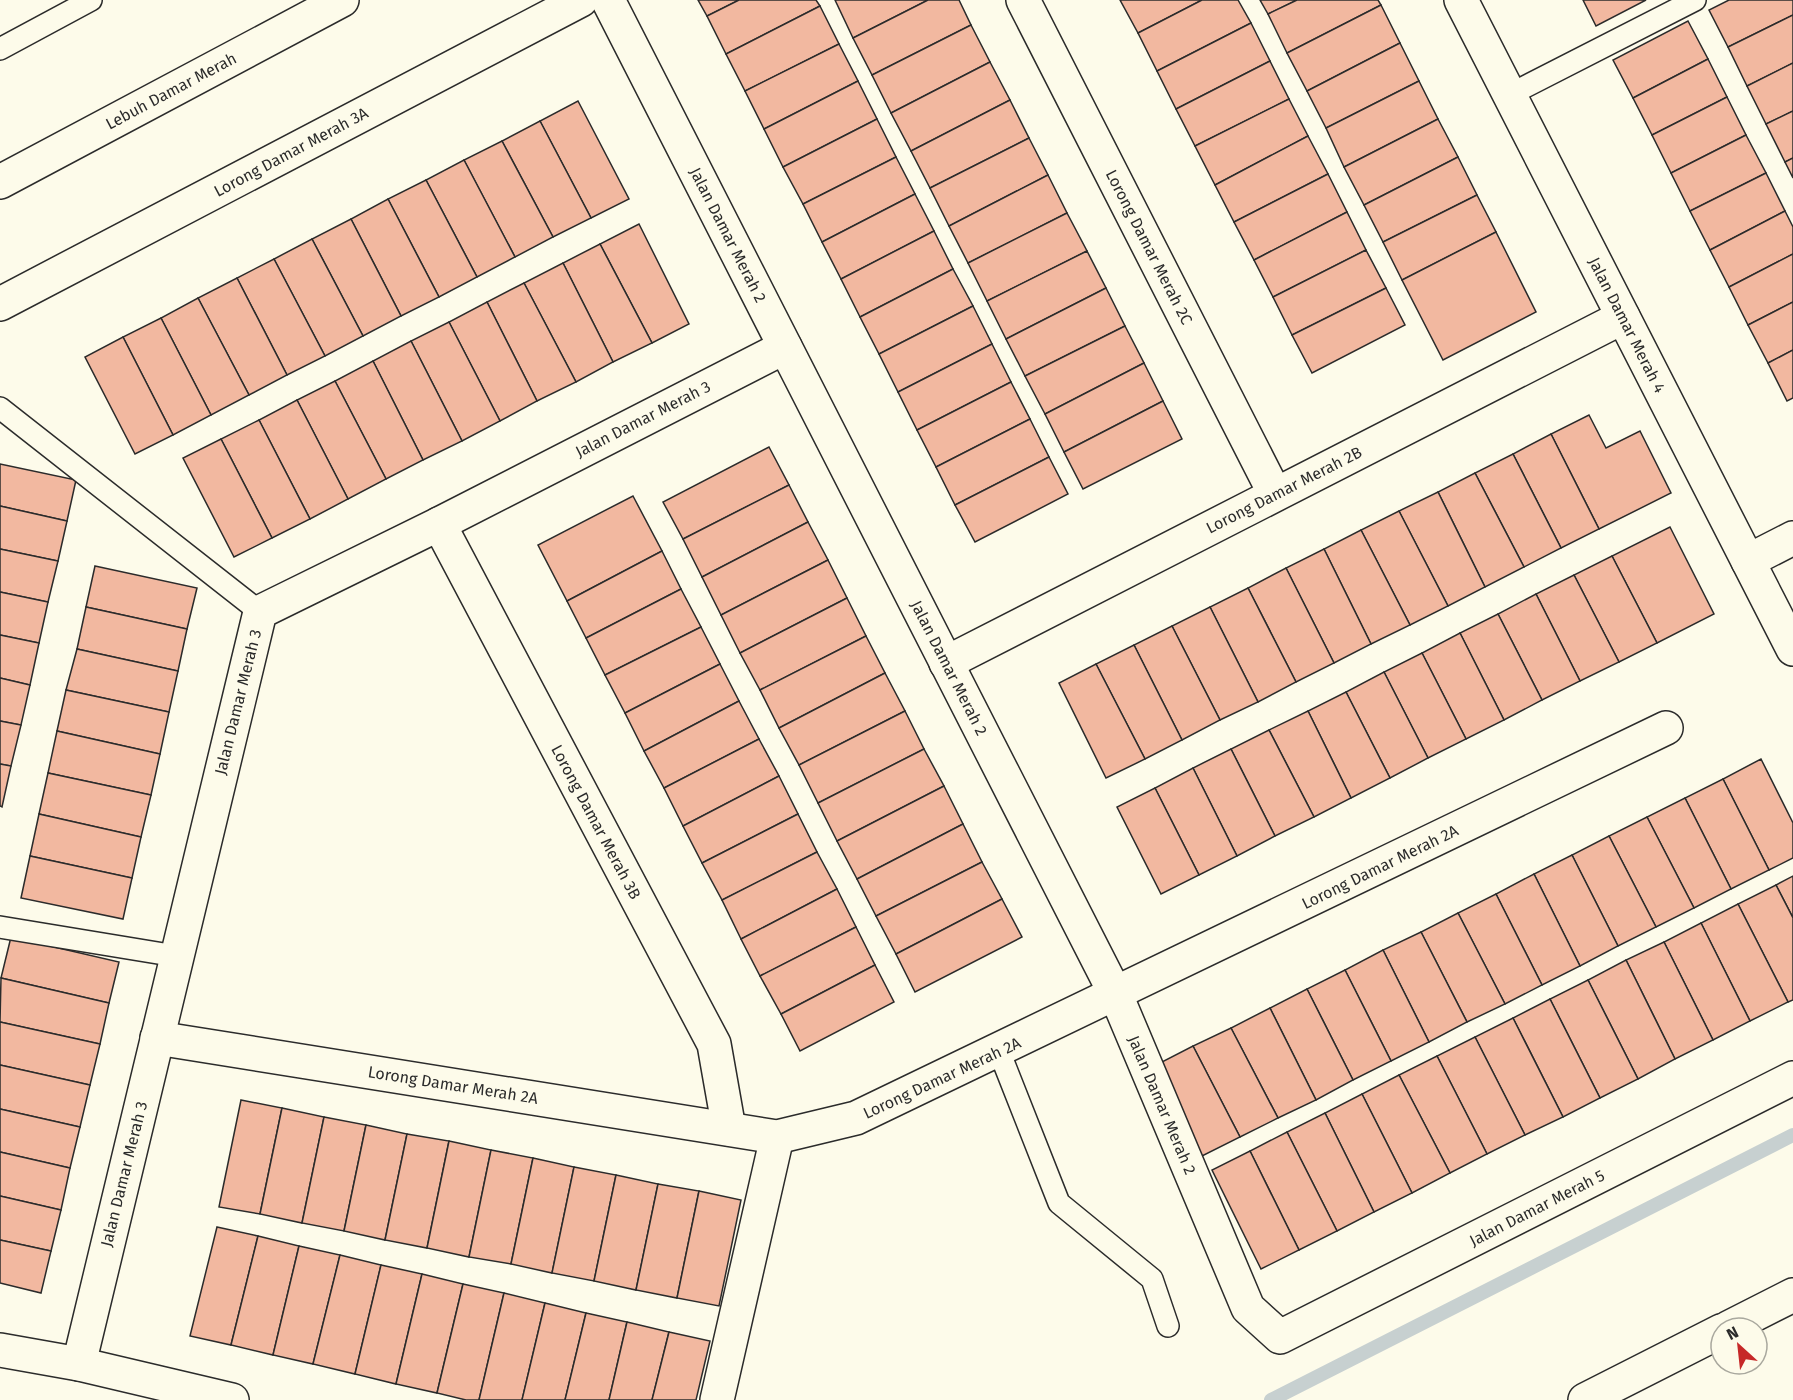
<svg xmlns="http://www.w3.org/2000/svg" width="1793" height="1400" font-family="'Fira Sans',sans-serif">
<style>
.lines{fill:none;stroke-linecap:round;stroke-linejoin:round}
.stream{stroke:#c7d0d0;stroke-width:14}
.building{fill:#f2b8a0;stroke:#2b2b2b;stroke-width:1.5}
.service-casing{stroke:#2b2b2b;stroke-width:24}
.minor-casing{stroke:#2b2b2b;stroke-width:36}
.secondary-casing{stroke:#2b2b2b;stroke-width:36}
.service{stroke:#fdfbea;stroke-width:21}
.minor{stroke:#fdfbea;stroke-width:33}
.secondary{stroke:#fdfbea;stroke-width:33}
.labels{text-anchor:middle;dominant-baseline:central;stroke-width:4.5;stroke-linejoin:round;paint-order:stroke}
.street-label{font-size:16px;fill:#2b2b2b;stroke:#fdfbea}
</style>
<rect width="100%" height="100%" fill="#fdfbea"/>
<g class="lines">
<!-- stream -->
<path class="stream" d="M1271,1400L1793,1135"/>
</g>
<!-- building -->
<g class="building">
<path d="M698,0H739L707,16Z"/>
<path d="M739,0H816L820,6L726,54L707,16Z"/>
<path d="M835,0H928L853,38Z"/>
<path d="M928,0H959L971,25L872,75L853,38Z"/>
<path d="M1120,0H1202L1138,33Z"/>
<path d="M1202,0H1238L1251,23L1157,71L1138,33Z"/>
<path d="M1260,0H1297L1268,14Z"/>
<path d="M1297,0H1378L1381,5L1287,53L1268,14Z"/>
<path d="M1583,0H1646L1596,26Z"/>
<path d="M1729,0H1793V15L1728,47L1709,10Z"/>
<path d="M1381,5L1400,43L1307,91L1287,53Z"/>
<path d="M820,6L839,44L745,91L726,54Z"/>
<path d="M1793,15V63L1747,86L1728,47Z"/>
<path d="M1688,21L1708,59L1633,98L1613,60Z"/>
<path d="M1251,23L1270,61L1176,109L1157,71Z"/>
<path d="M971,25L990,62L891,113L872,75Z"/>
<path d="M1400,43L1419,81L1326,128L1307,91Z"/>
<path d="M839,44L858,81L764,129L745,91Z"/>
<path d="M1708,59L1727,97L1652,135L1633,98Z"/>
<path d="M1270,61L1289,99L1195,146L1176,109Z"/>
<path d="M990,62L1010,100L911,151L891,113Z"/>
<path d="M1793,63V111L1766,124L1747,86Z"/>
<path d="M858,81L877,119L783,167L764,129Z"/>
<path d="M1419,81L1438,119L1344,167L1326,128Z"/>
<path d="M1727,97L1746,135L1671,173L1652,135Z"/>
<path d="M1289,99L1308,136L1215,185L1195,146Z"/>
<path d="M1010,100L1029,138L930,188L911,151Z"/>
<path d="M578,101L629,199L591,218L540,121Z"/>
<path d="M1793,111V158L1785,162L1766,124Z"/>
<path d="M877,119L896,157L803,204L783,167Z"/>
<path d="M1438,119L1458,157L1364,205L1344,167Z"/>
<path d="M540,121L591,218L553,237L502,141Z"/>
<path d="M1746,135L1766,173L1690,211L1671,173Z"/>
<path d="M1308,136L1328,174L1234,222L1215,185Z"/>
<path d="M1029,138L1048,175L949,226L930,188Z"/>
<path d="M502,141L553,237L515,257L464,160Z"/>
<path d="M896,157L915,194L822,242L803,204Z"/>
<path d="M1458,157L1477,195L1383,242L1364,205Z"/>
<path d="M1793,158V178L1785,162Z"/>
<path d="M464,160L515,257L477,277L426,180Z"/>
<path d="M1766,173L1785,211L1710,250L1690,211Z"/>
<path d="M1328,174L1347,212L1254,260L1234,222Z"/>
<path d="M1048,175L1067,213L968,263L949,226Z"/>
<path d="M426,180L477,277L439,297L388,199Z"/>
<path d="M915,194L934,231L841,279L822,242Z"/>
<path d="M1477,195L1496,232L1402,280L1383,242Z"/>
<path d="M388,199L439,297L401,316L351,219Z"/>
<path d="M1785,211L1793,227V254L1729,287L1710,250Z"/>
<path d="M1347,212L1366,250L1273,297L1254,260Z"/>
<path d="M1067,213L1087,251L987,301L968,263Z"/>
<path d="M351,219L401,316L363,336L312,239Z"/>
<path d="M639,224L689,324L652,343L600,244Z"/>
<path d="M934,231L953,269L860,317L841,279Z"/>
<path d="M1496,232L1536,312L1443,360L1402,280Z"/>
<path d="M312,239L363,336L325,356L274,259Z"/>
<path d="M600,244L652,343L613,362L563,263Z"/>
<path d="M1366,250L1386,288L1292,335L1273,297Z"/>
<path d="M1087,251L1106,288L1006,339L987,301Z"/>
<path d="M1793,254V302L1748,325L1729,287Z"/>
<path d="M274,259L325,356L287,375L237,278Z"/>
<path d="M563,263L613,362L576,382L524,283Z"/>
<path d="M953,269L973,306L879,354L860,317Z"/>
<path d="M237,278L287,375L249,395L198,298Z"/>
<path d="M524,283L576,382L537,401L487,302Z"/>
<path d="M1106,288L1125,326L1025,376L1006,339Z"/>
<path d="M1386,288L1405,325L1312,373L1292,335Z"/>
<path d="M198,298L249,395L211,415L161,318Z"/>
<path d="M487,302L537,401L500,421L449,322Z"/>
<path d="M1793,302V350L1768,363L1748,325Z"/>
<path d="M973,306L992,344L898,392L879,354Z"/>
<path d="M161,318L211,415L173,435L123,337Z"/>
<path d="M449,322L500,421L462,441L411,341Z"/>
<path d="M1125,326L1144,363L1045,414L1025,376Z"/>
<path d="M123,337L173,435L135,454L85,357Z"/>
<path d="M411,341L462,441L423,460L373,361Z"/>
<path d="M992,344L1011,382L917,430L898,392Z"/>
<path d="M1793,350V398L1787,401L1768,363Z"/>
<path d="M373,361L423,460L386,479L335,381Z"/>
<path d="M1144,363L1163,401L1064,452L1045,414Z"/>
<path d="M335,381L386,479L348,499L297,400Z"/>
<path d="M1011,382L1030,419L936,467L917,430Z"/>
<path d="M297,400L348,499L310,519L259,420Z"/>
<path d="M1163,401L1182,439L1083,489L1064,452Z"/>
<path d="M1589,415L1606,448L1640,431L1671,493L1599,529L1551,434Z"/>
<path d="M1030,419L1049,457L955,505L936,467Z"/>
<path d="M259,420L310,519L272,538L221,439Z"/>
<path d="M1551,434L1599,529L1561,548L1513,454Z"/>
<path d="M221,439L272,538L234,557L183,458Z"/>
<path d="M769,447L789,485L683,539L663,502Z"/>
<path d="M1513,454L1561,548L1524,567L1475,473Z"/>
<path d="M1049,457L1068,494L975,542L955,505Z"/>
<path d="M0,464L76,480L67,521L0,506Z"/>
<path d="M1475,473L1524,567L1485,587L1438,492Z"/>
<path d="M789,485L808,522L702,577L683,539Z"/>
<path d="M1438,492L1485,587L1448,606L1399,511Z"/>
<path d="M633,496L662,551L567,601L538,545Z"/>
<path d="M0,506L67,521L58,561L0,549Z"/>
<path d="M1399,511L1448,606L1410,625L1361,530Z"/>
<path d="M808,522L828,560L721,615L702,577Z"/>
<path d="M1670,527L1714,614L1657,643L1612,556Z"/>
<path d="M1361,530L1410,625L1371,644L1324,549Z"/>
<path d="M0,549L58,561L48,602L0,592Z"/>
<path d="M1324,549L1371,644L1334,663L1286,568Z"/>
<path d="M662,551L681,589L586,638L567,601Z"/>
<path d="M1612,556L1657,643L1619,662L1574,575Z"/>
<path d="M828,560L847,598L740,653L721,615Z"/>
<path d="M95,566L197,588L187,629L86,607Z"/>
<path d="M1286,568L1334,663L1296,682L1248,588Z"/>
<path d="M1574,575L1619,662L1580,681L1536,594Z"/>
<path d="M1248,588L1296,682L1258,702L1210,607Z"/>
<path d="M681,589L701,627L605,675L586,638Z"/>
<path d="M0,592L48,602L39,643L0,635Z"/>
<path d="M1536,594L1580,681L1542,700L1498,614Z"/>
<path d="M847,598L866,636L760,690L740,653Z"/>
<path d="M86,607L187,629L178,671L77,649Z"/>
<path d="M1210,607L1258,702L1220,720L1172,626Z"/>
<path d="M1498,614L1542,700L1504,720L1460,633Z"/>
<path d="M1172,626L1220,720L1182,740L1134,645Z"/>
<path d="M701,627L720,664L625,713L605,675Z"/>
<path d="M1460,633L1504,720L1466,739L1422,653Z"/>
<path d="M0,635L39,643L30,685L0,678Z"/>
<path d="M866,636L885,673L779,728L760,690Z"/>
<path d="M1134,645L1182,740L1145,759L1096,664Z"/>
<path d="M77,649L178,671L169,712L66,690Z"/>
<path d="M1422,653L1466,739L1428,758L1384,672Z"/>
<path d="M720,664L739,701L644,751L625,713Z"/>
<path d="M1096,664L1145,759L1106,778L1059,683Z"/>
<path d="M1384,672L1428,758L1390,778L1346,692Z"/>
<path d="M885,673L905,711L799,765L779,728Z"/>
<path d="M0,678L30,685L21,725L0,721Z"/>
<path d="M66,690L169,712L160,754L57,731Z"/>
<path d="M1346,692L1390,778L1351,798L1308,711Z"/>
<path d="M739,701L759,739L664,788L644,751Z"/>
<path d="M905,711L924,749L818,803L799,765Z"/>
<path d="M1308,711L1351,798L1314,817L1269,730Z"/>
<path d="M0,721L21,725L11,766L0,764Z"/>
<path d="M1269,730L1314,817L1275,836L1231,749Z"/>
<path d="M57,731L160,754L151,795L48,773Z"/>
<path d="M759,739L779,776L683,826L664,788Z"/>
<path d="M924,749L944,786L837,841L818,803Z"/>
<path d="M1231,749L1275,836L1237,856L1193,768Z"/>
<path d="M1761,759L1793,823V858L1769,870L1723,779Z"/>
<path d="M0,764L11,766L2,807L0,806Z"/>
<path d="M1193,768L1237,856L1199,875L1155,788Z"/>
<path d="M48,773L151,795L141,837L39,814Z"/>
<path d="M779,776L798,814L702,863L683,826Z"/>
<path d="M1723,779L1769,870L1731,889L1685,798Z"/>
<path d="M944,786L963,824L857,879L837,841Z"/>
<path d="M1155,788L1199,875L1161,894L1117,807Z"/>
<path d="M1685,798L1731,889L1694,908L1647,817Z"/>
<path d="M39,814L141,837L132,878L30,856Z"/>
<path d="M798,814L817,852L722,900L702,863Z"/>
<path d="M1647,817L1694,908L1656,927L1609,836Z"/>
<path d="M963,824L982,862L876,916L857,879Z"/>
<path d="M1609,836L1656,927L1618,946L1572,855Z"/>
<path d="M817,852L837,889L741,939L722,900Z"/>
<path d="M1572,855L1618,946L1580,966L1534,874Z"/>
<path d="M30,856L132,878L123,919L21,898Z"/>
<path d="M982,862L1002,899L896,954L876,916Z"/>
<path d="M1534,874L1580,966L1542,985L1496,894Z"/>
<path d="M1793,876V918L1776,885Z"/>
<path d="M1776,885L1793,918V1000L1788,1002L1738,904Z"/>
<path d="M837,889L856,927L760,976L741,939Z"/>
<path d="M1496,894L1542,985L1505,1004L1458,913Z"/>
<path d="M1002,899L1022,937L915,992L896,954Z"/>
<path d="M1738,904L1788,1002L1750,1021L1701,923Z"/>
<path d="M1458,913L1505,1004L1467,1022L1421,932Z"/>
<path d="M1701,923L1750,1021L1713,1040L1664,942Z"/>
<path d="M856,927L875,965L781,1014L760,976Z"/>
<path d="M1421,932L1467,1022L1429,1042L1383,950Z"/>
<path d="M11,937L119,962L109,1003L1,978Z"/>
<path d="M1664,942L1713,1040L1675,1059L1626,960Z"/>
<path d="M1383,950L1429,1042L1391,1061L1345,970Z"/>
<path d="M1626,960L1675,1059L1638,1079L1588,980Z"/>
<path d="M875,965L894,1002L800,1051L781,1014Z"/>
<path d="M1345,970L1391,1061L1353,1080L1307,989Z"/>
<path d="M1,978L109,1003L100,1044L0,1022Z"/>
<path d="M1588,980L1638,1079L1600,1098L1550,999Z"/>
<path d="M1307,989L1353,1080L1316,1100L1270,1008Z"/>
<path d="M1550,999L1600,1098L1563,1117L1513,1018Z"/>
<path d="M1270,1008L1316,1100L1278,1118L1231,1028Z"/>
<path d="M1513,1018L1563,1117L1525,1135L1475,1037Z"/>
<path d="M0,1022L100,1044L90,1085L0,1065Z"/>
<path d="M1231,1028L1278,1118L1240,1137L1193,1046Z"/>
<path d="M1475,1037L1525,1135L1487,1154L1437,1056Z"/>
<path d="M1193,1046L1240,1137L1202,1156L1156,1065Z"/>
<path d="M1437,1056L1487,1154L1450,1173L1399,1075Z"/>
<path d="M0,1065L90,1085L80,1127L0,1109Z"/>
<path d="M1399,1075L1450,1173L1412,1193L1362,1094Z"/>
<path d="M1362,1094L1412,1193L1374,1212L1325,1113Z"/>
<path d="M241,1100L282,1108L260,1214L219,1207Z"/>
<path d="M282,1108L324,1117L302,1223L260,1214Z"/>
<path d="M0,1109L80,1127L70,1168L0,1152Z"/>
<path d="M1325,1113L1374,1212L1337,1231L1287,1132Z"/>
<path d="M324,1117L366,1125L344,1231L302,1223Z"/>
<path d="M366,1125L407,1134L385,1240L344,1231Z"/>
<path d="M1287,1132L1337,1231L1299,1250L1250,1151Z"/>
<path d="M407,1134L449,1141L427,1248L385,1240Z"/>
<path d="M449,1141L491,1150L469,1257L427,1248Z"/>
<path d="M491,1150L533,1158L511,1264L469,1257Z"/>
<path d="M1250,1151L1299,1250L1261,1269L1212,1170Z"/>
<path d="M0,1152L70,1168L61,1210L0,1196Z"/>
<path d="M533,1158L574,1167L552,1273L511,1264Z"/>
<path d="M574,1167L616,1175L594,1281L552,1273Z"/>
<path d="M616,1175L658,1184L636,1290L594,1281Z"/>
<path d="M658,1184L699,1191L677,1298L636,1290Z"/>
<path d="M699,1191L741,1200L719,1306L677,1298Z"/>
<path d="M0,1196L61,1210L51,1251L0,1240Z"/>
<path d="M217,1227L258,1236L231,1345L190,1336Z"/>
<path d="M258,1236L299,1246L273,1355L231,1345Z"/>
<path d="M0,1240L51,1251L41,1293L0,1283Z"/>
<path d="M299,1246L340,1255L313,1364L273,1355Z"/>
<path d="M340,1255L381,1265L355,1374L313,1364Z"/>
<path d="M381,1265L422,1274L396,1384L355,1374Z"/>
<path d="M422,1274L463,1284L437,1393L396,1384Z"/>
<path d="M463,1284L504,1293L479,1400H466L437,1393Z"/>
<path d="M504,1293L545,1303L522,1400H479Z"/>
<path d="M545,1303L586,1313L565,1400H522Z"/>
<path d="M586,1313L627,1322L609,1400H565Z"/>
<path d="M627,1322L669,1332L652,1400H609Z"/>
<path d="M669,1332L710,1341L696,1400H652Z"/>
</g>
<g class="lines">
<defs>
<g id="service">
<path d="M0,49L91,0"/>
<path d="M1509,95L1695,0"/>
<path d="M0,408L260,612"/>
<path d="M0,927L176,956"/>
<path d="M999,1051L1059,1203L1152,1279L1168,1326"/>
</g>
<g id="minor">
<path d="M608,0L1116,995L1248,1308L1280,1337L1793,1078"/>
<path d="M1023,0L1275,494"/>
<path d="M1461,0L1793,649"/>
<path d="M0,182L342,0"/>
<path d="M0,304L581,0"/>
<path d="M439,524L714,1044L729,1129"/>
<path d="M1748,561L1793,538"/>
<path d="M946,663L1623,317"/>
<path d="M157,1038L777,1137L856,1118L1666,728"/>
<path d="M0,1350L79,1364L232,1400"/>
<path d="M79,1364L260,612L439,524L785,347"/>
<path d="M717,1400L777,1137"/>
</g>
<g id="secondary">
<path d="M1728,1328L1793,1295"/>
<path d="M1585,1400L1721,1331"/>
</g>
</defs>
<!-- service casing -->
<use href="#service" class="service-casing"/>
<!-- minor casing -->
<use href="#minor" class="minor-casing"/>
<!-- secondary casing -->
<use href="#secondary" class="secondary-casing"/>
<!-- service -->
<use href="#service" class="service"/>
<!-- minor -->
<use href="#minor" class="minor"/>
<!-- secondary -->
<use href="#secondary" class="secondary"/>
</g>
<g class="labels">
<!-- street labels -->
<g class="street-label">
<text transform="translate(171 91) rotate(-28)">Lebuh Damar Merah</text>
<text transform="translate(291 152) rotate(-28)">Lorong Damar Merah 3A</text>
<text transform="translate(728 235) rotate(63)">Jalan Damar Merah 2</text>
<text transform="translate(1149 247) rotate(63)">Lorong Damar Merah 2C</text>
<text transform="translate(1627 325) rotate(63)">Jalan Damar Merah 4</text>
<text transform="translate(643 419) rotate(-27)">Jalan Damar Merah 3</text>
<text transform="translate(1284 490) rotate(-27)">Lorong Damar Merah 2B</text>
<text transform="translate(949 668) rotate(63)">Jalan Damar Merah 2</text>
<text transform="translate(238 702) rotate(-76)">Jalan Damar Merah 3</text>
<text transform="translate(596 822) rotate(62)">Lorong Damar Merah 3B</text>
<text transform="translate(1380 867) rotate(-26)">Lorong Damar Merah 2A</text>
<text transform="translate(942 1078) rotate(-25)">Lorong Damar Merah 2A</text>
<text transform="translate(453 1085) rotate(9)">Lorong Damar Merah 2A</text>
<text transform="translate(1162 1105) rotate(67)">Jalan Damar Merah 2</text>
<text transform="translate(124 1174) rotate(-76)">Jalan Damar Merah 3</text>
<text transform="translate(1537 1208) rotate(-27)">Jalan Damar Merah 5</text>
</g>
</g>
<!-- north arrow -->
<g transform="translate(1739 1346) rotate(333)"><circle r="28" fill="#fdfbea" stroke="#a9a89e" stroke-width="1.5"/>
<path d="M0-4.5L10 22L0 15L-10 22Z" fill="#c62828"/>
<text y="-9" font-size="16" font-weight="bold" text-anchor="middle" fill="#2b2b2b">N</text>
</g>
</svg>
